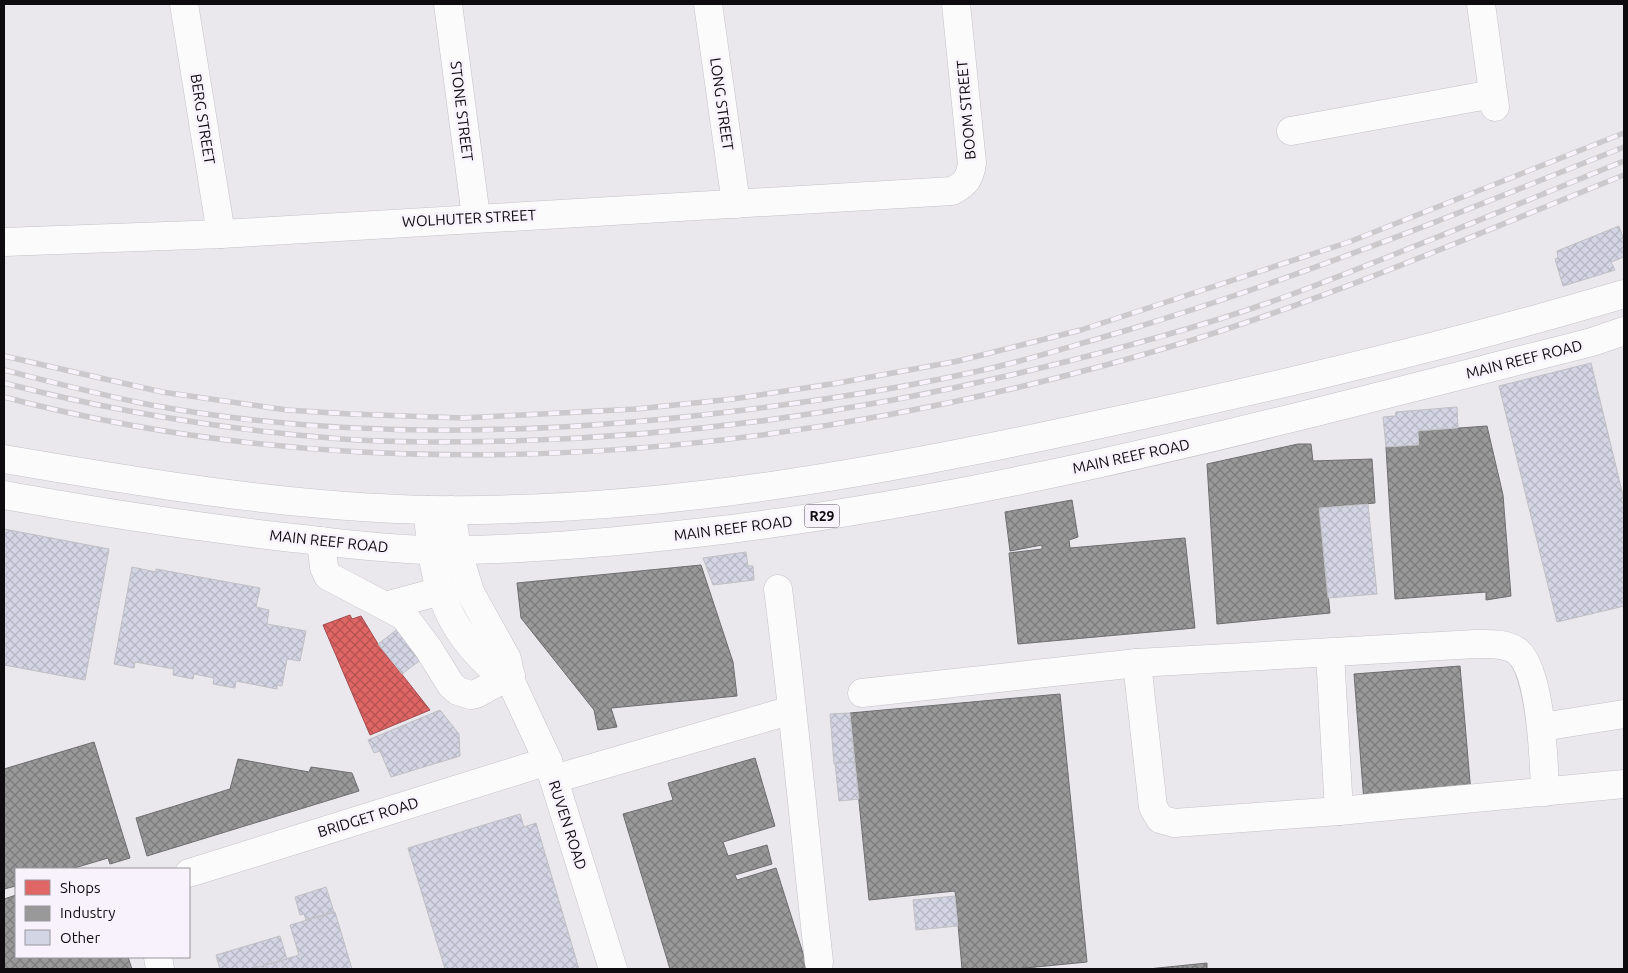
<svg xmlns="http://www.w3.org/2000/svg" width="1628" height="973" font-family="Ubuntu,sans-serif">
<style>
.shops{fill:url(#shops-cross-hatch);stroke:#a14b4c}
.industry{fill:url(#industry-cross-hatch);stroke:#6f6e6f}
.building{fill:url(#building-cross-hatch);stroke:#c0bfc4}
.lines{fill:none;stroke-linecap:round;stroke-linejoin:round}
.minor-casing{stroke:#c4c2c7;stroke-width:29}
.major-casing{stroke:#c4c2c7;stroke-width:29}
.minor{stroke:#fcfbfc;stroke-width:28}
.major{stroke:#fcfbfc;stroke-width:28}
.rail-casing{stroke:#cbc9cb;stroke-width:5.5}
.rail{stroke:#f7f2fc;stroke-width:4;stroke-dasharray:11;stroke-linecap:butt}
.labels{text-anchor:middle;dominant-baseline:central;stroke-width:5;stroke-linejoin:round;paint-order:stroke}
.shield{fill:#f7f2fc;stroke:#535055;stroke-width:1}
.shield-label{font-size:14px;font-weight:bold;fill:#0d0b0e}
.street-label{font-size:15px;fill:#0d0b0e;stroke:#f7f2fc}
</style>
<defs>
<pattern id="shops-cross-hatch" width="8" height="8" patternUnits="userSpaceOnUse" patternTransform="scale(1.25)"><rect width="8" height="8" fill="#e06666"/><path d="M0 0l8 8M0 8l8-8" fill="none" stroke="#b45252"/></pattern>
<pattern id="industry-cross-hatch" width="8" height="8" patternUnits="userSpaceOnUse" patternTransform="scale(1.25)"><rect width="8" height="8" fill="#999"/><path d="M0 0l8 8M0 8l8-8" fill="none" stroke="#7b7b7b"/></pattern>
<pattern id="building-cross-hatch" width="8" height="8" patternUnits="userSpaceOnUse" patternTransform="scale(1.25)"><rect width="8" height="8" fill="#d4d5e4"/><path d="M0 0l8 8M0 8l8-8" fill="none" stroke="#b5b6c2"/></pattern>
</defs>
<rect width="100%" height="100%" fill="#eae7ed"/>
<!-- shops -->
<path class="shops" d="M350,615L352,619L361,616L378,644L430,710L370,735L323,625Z"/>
<!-- industry -->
<g class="industry">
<path d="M1487,426L1503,495L1511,596L1486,600V592L1395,599L1386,447L1419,445L1418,431Z"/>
<path d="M1298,444H1311L1313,461L1372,459L1375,503L1319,508L1330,613L1217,624L1207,464Z"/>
<path d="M1072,500L1078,537L1069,540L1070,548L1185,538L1195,628L1018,644L1009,553L1042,549V545L1010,551L1005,512Z"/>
<path d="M701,565L733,662L737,696L611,708L617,727L598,730L594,710L521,618L517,583Z"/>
<path d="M1460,666L1471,793L1364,802L1354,674Z"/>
<path d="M1060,694L1087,962L1015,969H962L955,891L869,900L850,713Z"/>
<path d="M94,742L130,858L110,864L108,858L71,869H16V886L4,889V769Z"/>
<path d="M755,758L775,826L723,842L728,856L767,845L772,864L735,875L737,880L776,868L808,969H670L623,814L673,800L668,783Z"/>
<path d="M238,759L309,772L311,767L352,773L359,791L147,856L136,818L230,789Z"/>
<path d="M16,895V957H128L132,969H4V899Z"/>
<path d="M1207,963V969H1148Z"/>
</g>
<!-- building -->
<g class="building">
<path d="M1619,226L1624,240V257L1611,262L1615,270L1563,286L1555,259L1558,258L1557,251Z"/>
<path d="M1591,363L1624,500V606L1557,622L1499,386Z"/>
<path d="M1457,407L1458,428L1418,431L1419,445L1386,447L1383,417L1395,416L1396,412Z"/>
<path d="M1368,504L1377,594L1328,598L1319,508Z"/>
<path d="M4,529L109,549L85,680L4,665Z"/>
<path d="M746,552L748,566H753L754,580L713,585L703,558Z"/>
<path d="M132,567L156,572V569L260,588L256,607L269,610L267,624L306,631L300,661L287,659L282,686L277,685V689L236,681L235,688L213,684L214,678L194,674L193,679L173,675L174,669L135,662L134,668L114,664Z"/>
<path d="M407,622L430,653L402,674L378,644Z"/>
<path d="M440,710L459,734L460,756L391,777L380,751L374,753L368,740Z"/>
<path d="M850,713L855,762L834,764L830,714Z"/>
<path d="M855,762L859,799L839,801L835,763Z"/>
<path d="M520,814L524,827L536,823L579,969H445L408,848Z"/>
<path d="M326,887L334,912L306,920L304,914L300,915L295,897Z"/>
<path d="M955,896L958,926L916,930L913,900Z"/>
<path d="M335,912L352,969H251L299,955L290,925Z"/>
<path d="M280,936L287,959L251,969H220L216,955Z"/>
</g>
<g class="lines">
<defs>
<g id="minor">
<path d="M184,4L221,234"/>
<path d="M448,4L476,217"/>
<path d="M708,4L736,204"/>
<path d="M1481,4L1495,107"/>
<path d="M1291,131L1493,94"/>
<path d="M4,242L221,234L952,191C966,184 970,178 972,163L956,4"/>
<path d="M428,510C432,587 447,637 512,684"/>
<path d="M451,510L457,549L470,592L507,659L512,684L548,761L613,969"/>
<path d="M321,541L324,567L328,576L404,616L428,648L451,685L458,691L471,695L476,694L511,675"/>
<path d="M778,589C794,713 805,838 819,962"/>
<path d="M385,606L441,591"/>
<path d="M1330,654L1339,811"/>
<path d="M1137,663L1153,807L1160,819L1174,823L1339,811L1624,784"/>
<path d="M862,693L1137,663L1476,644C1489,644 1506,643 1517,651C1541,670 1544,762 1545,792"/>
<path d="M1542,727L1624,714"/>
<path d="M554,779L792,710"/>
<path d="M189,873L548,761"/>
<path d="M158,957L160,969"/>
</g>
<g id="major">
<path d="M4,459C144,483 288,507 431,510C661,513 887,471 1110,422C1283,385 1455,344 1624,294"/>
<path d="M4,495C97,512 190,526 284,537C332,542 381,549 430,550C521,551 614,542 705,532C1006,497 1299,416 1592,342L1624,331"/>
</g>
</defs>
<!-- minor casing -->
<use href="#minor" class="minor-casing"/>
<!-- major casing -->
<use href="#major" class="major-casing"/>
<!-- minor -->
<use href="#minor" class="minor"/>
<!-- major -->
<use href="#major" class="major"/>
<defs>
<g id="rail">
<path d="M4,356L162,392L287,410L350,414L463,418L636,409L733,399L838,383L958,361L1081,330L1349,242L1624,133"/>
<path d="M4,370C52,382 101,395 151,405C346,441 548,435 744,410C824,400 904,388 983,370C1029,360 1075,345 1121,332C1294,280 1457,214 1624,147"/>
<path d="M4,383C115,412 228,430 342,439C398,443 454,442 510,441C686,436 861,412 1032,370C1119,349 1206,326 1290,295C1402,253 1513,206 1624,161"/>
<path d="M4,397C391,499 806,457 1186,342C1335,296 1479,233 1624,175"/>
</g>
</defs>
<!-- rail casing -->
<use href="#rail" class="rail-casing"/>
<!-- rail -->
<use href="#rail" class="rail"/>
</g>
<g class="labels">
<!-- shield labels -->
<rect class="shield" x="804.5" y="504.5" width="35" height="23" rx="4"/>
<g class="shield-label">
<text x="822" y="516">R29</text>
</g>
<!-- street labels -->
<g class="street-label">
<text transform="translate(722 104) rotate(82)">LONG STREET</text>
<text transform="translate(966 110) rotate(-95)">BOOM STREET</text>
<text transform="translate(462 111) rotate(83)">STONE STREET</text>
<text transform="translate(203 119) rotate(81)">BERG STREET</text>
<text transform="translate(469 218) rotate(-3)">WOLHUTER STREET</text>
<text transform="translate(1524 359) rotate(-14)">MAIN REEF ROAD</text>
<text transform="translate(1131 456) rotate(-12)">MAIN REEF ROAD</text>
<text transform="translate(733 528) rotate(-7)">MAIN REEF ROAD</text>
<text transform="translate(329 541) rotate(6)">MAIN REEF ROAD</text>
<text transform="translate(368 817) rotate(-17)">BRIDGET ROAD</text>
<text transform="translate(568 825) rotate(72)">RUVEN ROAD</text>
</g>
</g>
<!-- border -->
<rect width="1628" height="973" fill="none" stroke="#0d0b0e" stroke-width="10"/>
<!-- legend -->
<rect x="15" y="868" width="175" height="90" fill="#f7f2fc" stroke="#99969d"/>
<rect x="25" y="880" width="25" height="15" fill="#e06666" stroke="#99969d"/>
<text x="60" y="893" font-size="15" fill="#0d0b0e">Shops</text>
<rect x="25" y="906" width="25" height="15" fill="#999999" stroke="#99969d"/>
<text x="60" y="918" font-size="15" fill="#0d0b0e">Industry</text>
<rect x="25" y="930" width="25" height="15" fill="#d4d5e4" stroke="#99969d"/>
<text x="60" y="943" font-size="15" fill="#0d0b0e">Other</text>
</svg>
